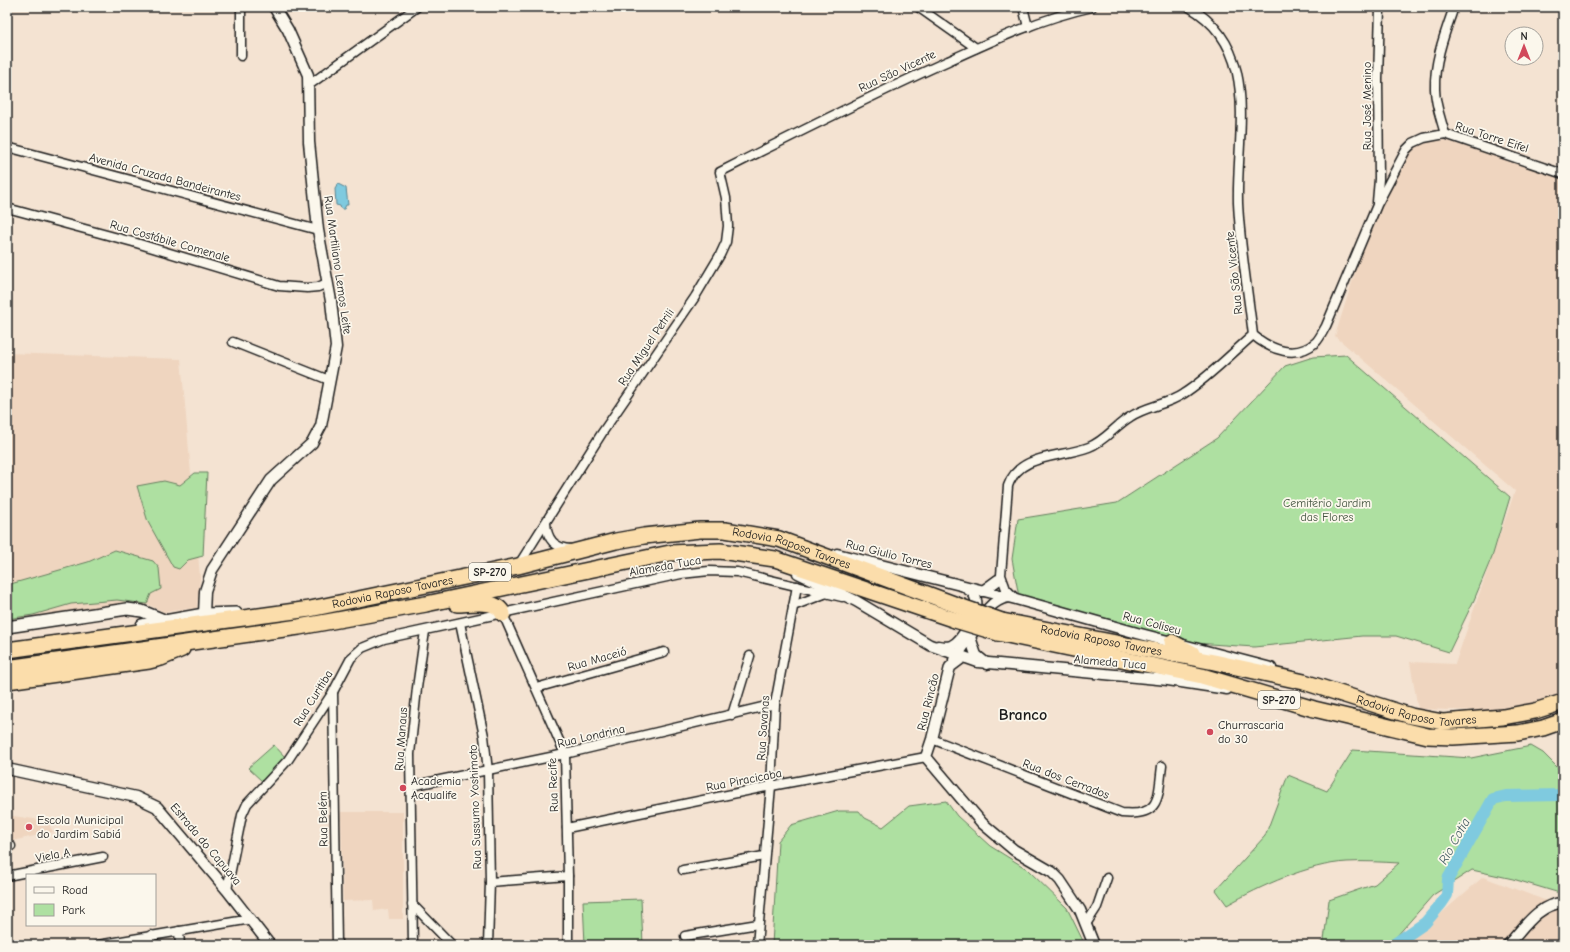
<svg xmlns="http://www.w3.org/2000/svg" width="1570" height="952" font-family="'Comic Neue',sans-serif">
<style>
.built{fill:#efd5bf}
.green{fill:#aee0a1;stroke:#657e5e}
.water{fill:#7fcadf;stroke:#578491}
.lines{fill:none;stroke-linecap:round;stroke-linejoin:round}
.river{stroke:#7fcadf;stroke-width:12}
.minor-casing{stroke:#1c1c1c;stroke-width:11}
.tertiary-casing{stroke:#1c1c1c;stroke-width:13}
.secondary-casing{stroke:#1c1c1c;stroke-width:14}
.motorway-casing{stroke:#1c1c1c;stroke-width:18}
.minor{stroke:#fbf7ec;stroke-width:8}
.tertiary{stroke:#fbf7ec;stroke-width:10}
.secondary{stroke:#fbf7ec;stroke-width:11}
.motorway{stroke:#fbddab;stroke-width:15}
.motorway-bridge-casing{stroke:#1c1c1c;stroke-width:18;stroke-linecap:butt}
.motorway-bridge{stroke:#fbddab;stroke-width:15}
.poi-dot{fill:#d1495b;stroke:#fbf7ec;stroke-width:1.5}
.labels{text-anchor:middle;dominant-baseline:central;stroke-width:3.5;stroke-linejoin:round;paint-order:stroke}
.shield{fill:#fbf7ec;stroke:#5f5e5a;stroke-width:1}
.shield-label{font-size:11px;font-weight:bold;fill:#1c1c1c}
.street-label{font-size:12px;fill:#1c1c1c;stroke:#fbf7ec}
.park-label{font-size:12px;fill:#485744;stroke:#fbf7ec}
.poi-label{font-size:12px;fill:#1c1c1c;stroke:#fbf7ec;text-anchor:start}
.water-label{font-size:13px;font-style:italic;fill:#3f5960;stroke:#fbf7ec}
.district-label{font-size:16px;font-weight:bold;fill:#1c1c1c;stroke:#fbf7ec}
</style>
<rect width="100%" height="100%" fill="#f4e3d2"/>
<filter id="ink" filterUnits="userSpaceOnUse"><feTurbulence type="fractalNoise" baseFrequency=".025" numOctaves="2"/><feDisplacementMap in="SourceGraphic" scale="8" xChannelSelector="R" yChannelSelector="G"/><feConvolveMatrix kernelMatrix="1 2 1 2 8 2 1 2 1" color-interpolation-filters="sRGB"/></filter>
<g filter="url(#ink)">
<!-- built -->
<g class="built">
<path d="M1445,140L1563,178V692L1533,704L1489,711L1418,709L1410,662L1455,664L1515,491L1335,336L1366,238L1385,198L1409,154L1416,144Z"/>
<path d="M7,353L181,359L200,577L197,608L164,612L149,605L7,622Z"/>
<path d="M341,812H403V919H389L388,909L374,911L373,900L343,901Z"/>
<path d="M13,816L47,821L53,832L7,842V817Z"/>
<path d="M1483,877L1563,907V945H1405Z"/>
</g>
<!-- green -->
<g class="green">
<path d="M1346,355L1510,497L1493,554L1474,600L1449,652L1396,636H1362L1254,647L1180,642L1019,597L1012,559L1018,519L1117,503L1217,438L1285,366L1313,357Z"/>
<path d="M195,473H207L203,556L188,560L179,569L173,567L148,522L137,486L164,481L180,485Z"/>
<path d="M115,550L153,561L159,568L161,589L151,594L147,604L117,600L71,604L33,615L7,619V585L88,562Z"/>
<path d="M274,745L286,758L264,783L248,768Z"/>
<path d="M1531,746L1543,753L1563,773V894L1513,879L1472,870L1433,895L1389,945H1317L1324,940L1329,900L1375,884L1399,863C1382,862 1364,861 1347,862C1308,864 1261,886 1227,905L1216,890L1265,836L1288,775L1327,791L1353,750L1471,758Z"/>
<path d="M946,801L957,816L990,846L1027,869L1067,908L1085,945H772L778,841L791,825L839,811H859L865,818L883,827L909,806Z"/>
<path d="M641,899L643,945H585L583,901Z"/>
</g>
<!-- water -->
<path class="water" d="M338,184L346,188L348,205H346L344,209H341L340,206L336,205L335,189Z"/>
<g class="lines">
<!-- river -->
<path class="river" d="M1393,945L1425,923L1441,904L1447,895L1448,879L1493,799L1506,796L1563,795"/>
<defs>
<g id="minor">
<path d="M918,7L976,48"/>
<path d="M1023,7L1028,27"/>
<path d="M1189,7C1262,49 1236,133 1238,203C1240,246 1248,292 1253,335C1271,350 1296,360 1316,342C1320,338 1323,331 1326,326L1377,205L1406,150L1413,143L1424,138L1445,134L1563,174"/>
<path d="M241,56V7"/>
<path d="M309,85L417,7"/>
<path d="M1445,134C1441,119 1435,104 1435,89C1434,61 1445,33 1454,7"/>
<path d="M7,147L318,230"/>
<path d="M1377,202L1379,179L1378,80L1380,7"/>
<path d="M7,208L133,242L279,286L307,288L318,287L327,283"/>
<path d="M233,342L329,380"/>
<path d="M546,523C547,539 554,548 571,549"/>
<path d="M518,566L602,433L695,297L720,255L726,242L728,226L726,198L720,172C795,134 870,96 948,61C994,40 1042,18 1092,7"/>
<path d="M1016,599L1006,589L1001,575L1008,486C1019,453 1061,458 1089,447C1105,441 1115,426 1130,417C1146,406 1167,405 1183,394C1207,379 1231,354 1253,335"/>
<path d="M793,606L824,594"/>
<path d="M503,614L565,754L568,876V945"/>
<path d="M460,623L484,736L488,771L490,882L488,945"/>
<path d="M536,688L664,652"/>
<path d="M333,692L337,945"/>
<path d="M732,715L750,656"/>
<path d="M932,739L1122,813C1161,817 1158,797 1162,766"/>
<path d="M411,786L565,754L775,704"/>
<path d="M567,828L771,786L926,757"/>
<path d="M7,847L11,846"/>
<path d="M683,870L764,856"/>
<path d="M7,876L103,857"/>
<path d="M490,882L568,876"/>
<path d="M227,890L242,815L247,804L288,760L333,692L351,658L362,648L384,639L681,574L709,571L737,572L842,597"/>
<path d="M412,904L452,945"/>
<path d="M1086,924L1097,907L1107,878"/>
<path d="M179,931L180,945"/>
<path d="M151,935V945"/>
<path d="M685,936L758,924"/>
<path d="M98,945L251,919"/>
<path d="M413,945L410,754L417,688L425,631"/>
<path d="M757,945L771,786L775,704L797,586"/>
</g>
<g id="tertiary">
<path d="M837,554L1016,599L1137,633L1271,668"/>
<path d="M798,573L856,601L930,645L978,662L1168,680L1227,689"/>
<path d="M983,591L998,580"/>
<path d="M204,614L205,591L212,570L271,480L312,443L321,426L336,347L331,301L318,230L309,142L308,75L288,30L274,7"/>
<path d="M938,646C943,647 947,647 951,646C962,642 979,611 976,600C975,593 971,591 966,588"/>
<path d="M962,658L950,667L932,739L926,757L982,823L1014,850L1052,872L1060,880L1080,910L1094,945"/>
<path d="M954,660L970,637"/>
<path d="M987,664L976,655L970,637C980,621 987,601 1008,597"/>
<path d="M7,769L136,797L157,807L227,890L270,945"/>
<path d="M1508,945C1523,929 1539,903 1563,903"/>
</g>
<g id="secondary">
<path d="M142,625L204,614L236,613"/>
<path d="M7,627L127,609L142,611L164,620"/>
</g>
<g id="motorway">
<path d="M457,604C471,604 497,598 503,614"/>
<path id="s1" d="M1002,621L1214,662L1304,682L1411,716L1443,722L1503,717L1535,711L1563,702"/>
<path d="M998,633L1202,676L1314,709L1428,736L1453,737L1518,733L1543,728L1563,721"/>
<path d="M1172,642L1192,653"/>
<path id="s2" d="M7,650L310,609L518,566L616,541L644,536L700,530H725L779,539L962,607"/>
<path d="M7,668L299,627L426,604L670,553L720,551L775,559L955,620"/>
<path d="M7,681L149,661L161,658L182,649"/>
</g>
</defs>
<!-- minor casing -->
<use href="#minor" class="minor-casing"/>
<!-- tertiary casing -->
<use href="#tertiary" class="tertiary-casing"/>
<!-- secondary casing -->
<use href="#secondary" class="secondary-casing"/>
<!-- motorway casing -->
<use href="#motorway" class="motorway-casing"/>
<!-- minor -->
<use href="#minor" class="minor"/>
<!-- tertiary -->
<use href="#tertiary" class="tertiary"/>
<!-- secondary -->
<use href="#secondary" class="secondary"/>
<!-- motorway -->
<use href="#motorway" class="motorway"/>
<defs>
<g id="motorway-bridge">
<path d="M962,607L1002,621"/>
<path d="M955,620L998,633"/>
</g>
</defs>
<!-- motorway-bridge casing -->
<use href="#motorway-bridge" class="motorway-bridge-casing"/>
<!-- motorway-bridge -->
<use href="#motorway-bridge" class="motorway-bridge"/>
</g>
</g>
<!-- markers -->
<g class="poi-dot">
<circle cx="1210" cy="732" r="4"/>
<circle cx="403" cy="788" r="4"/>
<circle cx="29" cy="827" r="4"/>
</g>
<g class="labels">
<!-- shield labels -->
<g class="shield">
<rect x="469" y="563" width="42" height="18" rx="3"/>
<rect x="1258" y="691" width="42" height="18" rx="3"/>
</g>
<g class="shield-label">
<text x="490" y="572">SP-270</text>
<text x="1279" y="700">SP-270</text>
</g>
<!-- street labels -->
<g class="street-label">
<text transform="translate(897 71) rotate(-25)">Rua São Vicente</text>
<text transform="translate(1367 106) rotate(-90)">Rua José Menino</text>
<text transform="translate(1492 137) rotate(18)">Rua Torre Eifel</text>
<text transform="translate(165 177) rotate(15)">Avenida Cruzada Bandeirantes</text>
<text transform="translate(170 241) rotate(16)">Rua Costábile Comenale</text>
<text transform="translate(338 265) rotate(82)">Rua Martiliano Lemos Leite</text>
<text transform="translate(1234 273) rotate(-96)">Rua São Vicente</text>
<text transform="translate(646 347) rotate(-56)">Rua Miguel Petrili</text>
<text stroke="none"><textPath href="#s2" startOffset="798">Rodovia Raposo Tavares</textPath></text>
<text transform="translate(889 554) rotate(14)">Rua Giulio Torres</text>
<text transform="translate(665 566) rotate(-10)">Alameda Tuca</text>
<text stroke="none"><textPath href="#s2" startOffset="390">Rodovia Raposo Tavares</textPath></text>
<text transform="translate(1152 623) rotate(15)">Rua Coliseu</text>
<text stroke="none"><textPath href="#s1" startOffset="101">Rodovia Raposo Tavares</textPath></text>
<text transform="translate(597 659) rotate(-16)">Rua Maceió</text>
<text transform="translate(1110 662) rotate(5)">Alameda Tuca</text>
<text transform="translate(313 698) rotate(-58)">Rua Curitiba</text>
<text transform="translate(928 702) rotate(-76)">Rua Rincão</text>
<text stroke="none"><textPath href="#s1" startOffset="425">Rodovia Raposo Tavares</textPath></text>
<text transform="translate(763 728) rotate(-86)">Rua Savanas</text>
<text transform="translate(591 736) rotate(-13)">Rua Londrina</text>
<text transform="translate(401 739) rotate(-86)">Rua Manaus</text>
<text transform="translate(1066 779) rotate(21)">Rua dos Cerrados</text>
<text transform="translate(744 780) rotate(-11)">Rua Piracicaba</text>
<text transform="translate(553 785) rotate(-92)">Rua Recife</text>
<text transform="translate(475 807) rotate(-92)">Rua Sussumo Yoshimoto</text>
<text transform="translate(323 819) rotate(-91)">Rua Belém</text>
<text transform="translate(206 844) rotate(50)">Estrada do Capuava</text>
<text transform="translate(53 855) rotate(-11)">Viela A</text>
</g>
<!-- park labels -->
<g class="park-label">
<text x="1327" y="503">Cemitério Jardim<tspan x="1327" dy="14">das Flores</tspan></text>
</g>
<!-- poi labels -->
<g class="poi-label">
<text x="1218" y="725">Churrascaria<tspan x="1218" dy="14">do 30</tspan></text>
<text x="411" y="781">Academia<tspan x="411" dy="14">Acqualife</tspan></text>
<text x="37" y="820">Escola Municipal<tspan x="37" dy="14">do Jardim Sabiá</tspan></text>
</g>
<!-- water labels -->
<g class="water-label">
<text transform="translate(1454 841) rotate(-61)">Rio Cotia</text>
</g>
<!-- district labels -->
<g class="district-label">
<text x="1023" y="715">Branco</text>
</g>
</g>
<!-- margin -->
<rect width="1570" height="952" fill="none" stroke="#fbf7ec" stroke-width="24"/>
<rect x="12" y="12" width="1546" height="928" fill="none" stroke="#1c1c1c" stroke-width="1.5" filter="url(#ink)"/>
<!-- legend -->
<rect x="26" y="874" width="130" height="52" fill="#fbf7ec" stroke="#a29f99"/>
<rect x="34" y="887" width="20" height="6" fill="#fbf7ec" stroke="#a29f99"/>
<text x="62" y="894" font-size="12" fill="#1c1c1c">Road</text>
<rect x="34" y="904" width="20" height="12" fill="#aee0a1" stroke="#a29f99"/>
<text x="62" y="914" font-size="12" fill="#1c1c1c">Park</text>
<!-- north arrow -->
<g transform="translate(1524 46)"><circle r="19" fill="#fbf7ec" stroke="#a29f99"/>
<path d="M0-3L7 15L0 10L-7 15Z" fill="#d1495b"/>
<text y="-6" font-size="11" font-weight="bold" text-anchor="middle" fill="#1c1c1c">N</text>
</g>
</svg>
